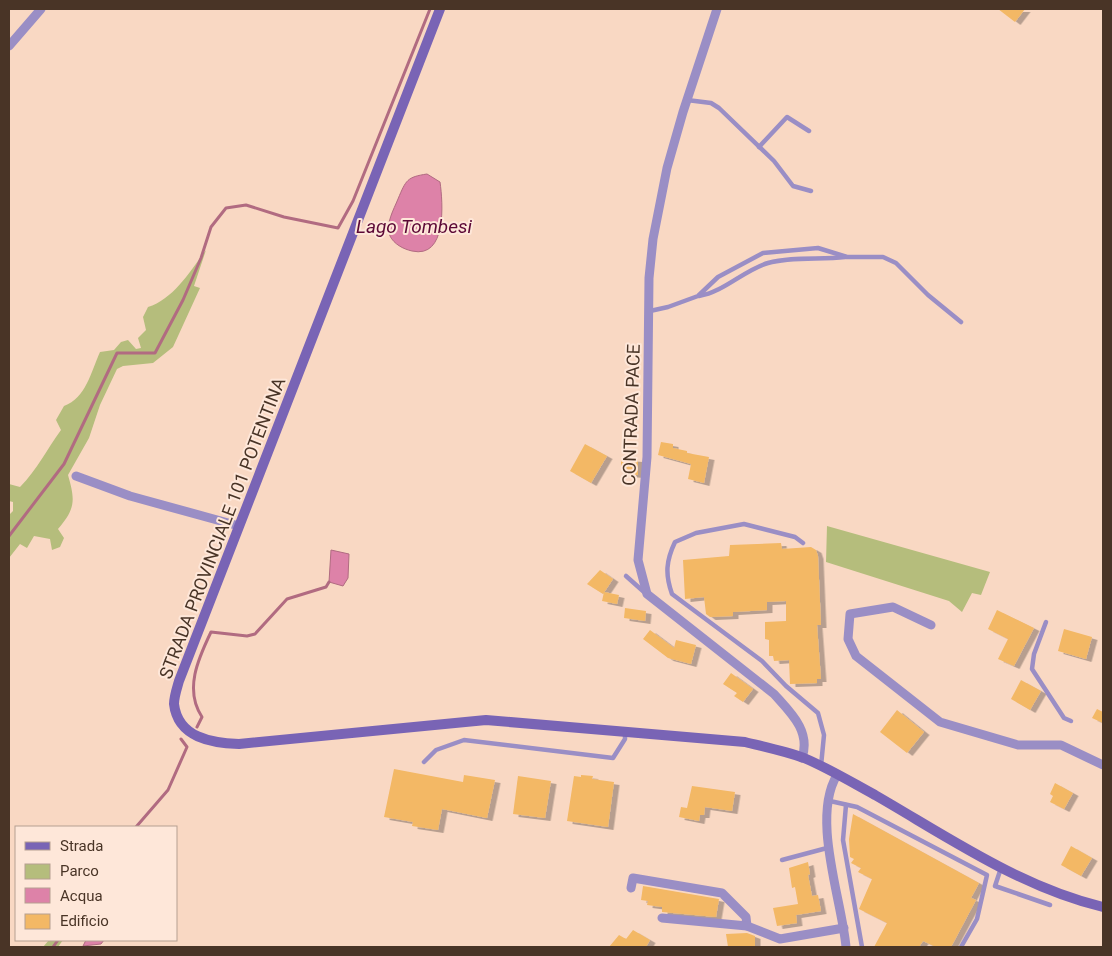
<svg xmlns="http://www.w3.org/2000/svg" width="1112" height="956" font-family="Roboto,sans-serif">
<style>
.green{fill:#b5bd7c}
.water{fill:#dd82a8;stroke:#b16b81}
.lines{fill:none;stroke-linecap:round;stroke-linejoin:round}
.stream{stroke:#b16b81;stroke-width:3}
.building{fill:#f3b865;filter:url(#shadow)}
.lane{stroke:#9a8ec5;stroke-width:4.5}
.street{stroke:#9a8ec5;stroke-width:9}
.secondary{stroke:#7964b5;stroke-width:10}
.labels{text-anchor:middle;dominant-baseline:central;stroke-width:4;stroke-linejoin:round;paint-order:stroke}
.street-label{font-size:18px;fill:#493426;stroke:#fee7d9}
.water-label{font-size:19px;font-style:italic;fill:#5c0836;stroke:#fee7d9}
</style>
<defs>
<filter id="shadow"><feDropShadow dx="5.5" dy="3" stdDeviation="0" flood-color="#0004"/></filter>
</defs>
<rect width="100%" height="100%" fill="#f9d8c3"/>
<!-- green -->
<g class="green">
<path d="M206,250L194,286L200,288L173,347L153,363L123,366L117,369L100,405L89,438L68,475C75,500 76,508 58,529L64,538L60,547L52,550L50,539L34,536L27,548L20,544L9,558V515L13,511V502L9,501V484L20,487C37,470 47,449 61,430L56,420L64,406C86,398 91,372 100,352L114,350L121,342L128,340L136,349L141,348L138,338L146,330L143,317L148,307C174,299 191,270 206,250Z"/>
<path d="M827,526L990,572L981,595L972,593L962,612L949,601L826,562Z"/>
<path d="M49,940H63L58,947H43Z"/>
</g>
<!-- water -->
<g class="water">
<path d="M427,174L440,182C443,203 447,259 412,251C403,249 394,244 390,236C385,224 394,209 398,199C406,180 407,177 427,174Z"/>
<path d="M331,550L349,554L348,578L343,586L329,582Z"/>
<path d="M86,940H104L101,944L83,946Z"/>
</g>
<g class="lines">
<!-- stream -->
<g class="stream">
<path d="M9,536L64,464L117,353H155L183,300L201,258L211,227L226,208L246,205L284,217L338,228L353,201L430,9"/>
<path d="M197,727L202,717C184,690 198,659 211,632L247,636L255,634L287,599L326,587L329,582"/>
<path d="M136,827L168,790L187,747L181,739"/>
<path d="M53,947L58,940"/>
</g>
</g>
<!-- building -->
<g class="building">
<path d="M998,9H1025L1015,22Z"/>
<path d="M661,442L673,444V448L687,451V453L709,457L704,483L688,479L691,464L658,455Z"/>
<path d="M585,444L607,456L591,483L570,471Z"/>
<path d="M621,458L638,459V475L627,474V468H621Z"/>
<path d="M781,543L782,549L811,547L816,550L818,556L821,625H817L821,679H817V683L790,684L789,660L774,661L773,656H769V640L765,639V622L786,621V601L767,602V610L733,612V616L710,617L706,614L704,597L685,599L683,560L729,556L730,545Z"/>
<path d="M600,570L613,579L603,594L587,584Z"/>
<path d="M604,592L619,595L617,604L602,601Z"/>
<path d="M625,608L646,611L645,621L624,618Z"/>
<path d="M997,610L1034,628L1014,666L998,659L1008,639L988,629Z"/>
<path d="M1064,629L1092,637L1086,659L1058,651Z"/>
<path d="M650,630L674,648L676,640L696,645L691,664L668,658L643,639Z"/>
<path d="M731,673L753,689L743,702L734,696L737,693L723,684Z"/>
<path d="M1021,680L1041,691L1030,710L1011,699Z"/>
<path d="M1097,709L1103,712V723L1092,718Z"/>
<path d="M897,710L924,732L907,753L880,732Z"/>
<path d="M394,769L463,782L464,775L495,780L487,818L442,809L438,830L412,826L413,822L384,817Z"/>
<path d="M581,775L593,776L592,779L614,782L608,827L567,821L574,776L581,777Z"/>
<path d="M518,776L551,781L545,818L513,814Z"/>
<path d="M1055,783L1073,793L1064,809L1050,802L1053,796L1050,794Z"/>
<path d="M692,786L735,792L732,811L705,807L704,815H700L699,821L679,817L681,807L687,808Z"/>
<path d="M853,814L979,883L971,898L976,900L951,947H936L923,941L919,947H874L887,923L859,909L872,879L858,872L861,868L851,863L854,859L850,857L849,839Z"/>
<path d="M1071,846L1092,858L1081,876L1061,865Z"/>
<path d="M808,862L810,874L808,875L812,896L818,895L821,911L796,915L797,923L777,926L773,908L798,904L795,887L792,888L789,868Z"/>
<path d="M643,886L719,899L716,917L662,912V907L647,905L648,901L641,900Z"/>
<path d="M633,930L650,940L646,947H609L619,935L626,939Z"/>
<path d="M747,933L755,936V947H728L726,934Z"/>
</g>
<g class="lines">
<!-- lane -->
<g class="lane">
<path d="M687,100L711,103L719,108L774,161L793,186L811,191"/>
<path d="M759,147L787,117L809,131"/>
<path d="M699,296C724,292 744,270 768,263C792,256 821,260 845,257"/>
<path d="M650,311L668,307L698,296L718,277L763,253L818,248L847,257H883L896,263L928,295L961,322"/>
<path d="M803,543L795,537L744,524L696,533L675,542C666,561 665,574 672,594L762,661L786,686L818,713L824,735L821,766"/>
<path d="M626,576L644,592"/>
<path d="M1046,622L1034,654L1032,669L1064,718L1071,721"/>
<path d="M424,762L436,750L464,740L613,758L625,739V733"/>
<path d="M830,801L857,807L987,875L977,919L961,947"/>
<path d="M846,805L843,840L862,947"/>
<path d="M782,860L827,848"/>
<path d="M1001,868L995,886L1050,905"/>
</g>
<!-- street -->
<g class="street">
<path d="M717,9L683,112L667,168L653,239L649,278L647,457L638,560L647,594L774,694C791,713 811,731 802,758"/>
<path d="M9,46L41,9"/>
<path d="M76,476L130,496L239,526"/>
<path d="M931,625L893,607L850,614L848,639L856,656L940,722L1018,745H1061L1103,765"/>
<path d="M837,775C811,818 842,900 846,947"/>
<path d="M631,888L633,878L722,893L746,917L747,926"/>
<path d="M662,918L747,926L780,939L844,928"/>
</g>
<!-- secondary -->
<path class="secondary" d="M440,9L179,681C177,688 174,697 174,704C178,738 212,743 239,744L486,720L745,742C765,747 785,751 804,758C828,768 851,782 875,795C948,837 1020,887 1103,907"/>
</g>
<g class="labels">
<!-- street labels -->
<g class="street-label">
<text transform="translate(631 415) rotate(-88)">CONTRADA PACE</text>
<text transform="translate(222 528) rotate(-69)">STRADA PROVINCIALE 101 POTENTINA</text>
</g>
<!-- water labels -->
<g class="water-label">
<text x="414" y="226">Lago Tombesi</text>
</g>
</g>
<!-- border -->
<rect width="1112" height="956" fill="none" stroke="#493426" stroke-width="20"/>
<!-- legend -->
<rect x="15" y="826" width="162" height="115" fill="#fee7d9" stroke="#b69f91"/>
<rect x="25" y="842" width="25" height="8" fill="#7964b5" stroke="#b69f91"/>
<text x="60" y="851" font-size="15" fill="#493426">Strada</text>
<rect x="25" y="864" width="25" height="15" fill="#b5bd7c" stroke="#b69f91"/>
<text x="60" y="876" font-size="15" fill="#493426">Parco</text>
<rect x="25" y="888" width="25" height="15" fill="#dd82a8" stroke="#b69f91"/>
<text x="60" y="901" font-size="15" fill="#493426">Acqua</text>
<rect x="25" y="914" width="25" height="15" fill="#f3b865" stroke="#b69f91"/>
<text x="60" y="926" font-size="15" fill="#493426">Edificio</text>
</svg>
